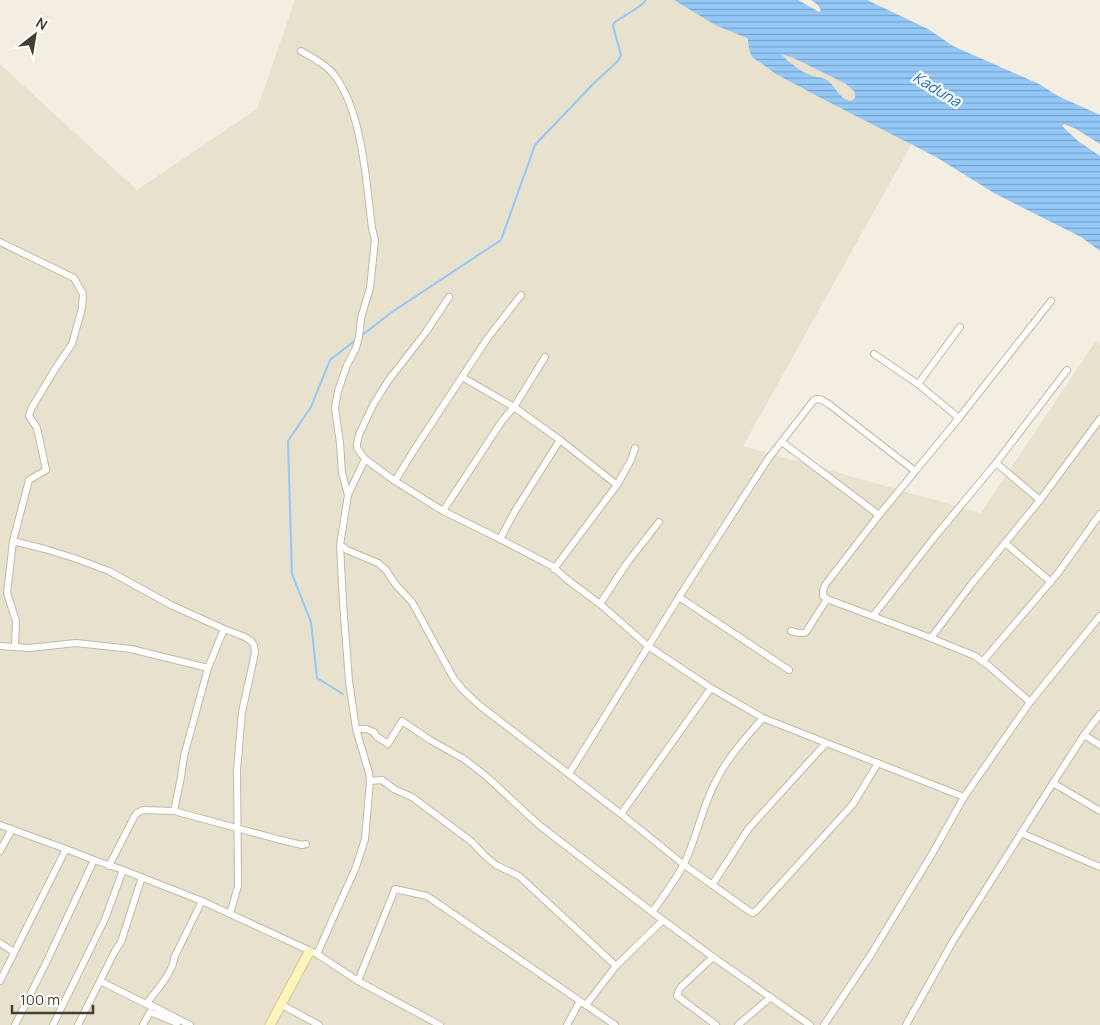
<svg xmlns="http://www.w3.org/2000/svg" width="1100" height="1025" font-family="Manrope,sans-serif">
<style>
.residential{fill:#e7e1ce}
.water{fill:url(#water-rules);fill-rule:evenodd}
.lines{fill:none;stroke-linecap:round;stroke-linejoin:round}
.stream{stroke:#94c8f8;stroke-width:2}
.street-casing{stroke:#c1baa5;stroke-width:8}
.secondary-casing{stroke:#d8c98a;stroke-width:11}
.street{stroke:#fff;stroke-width:6}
.secondary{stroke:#fff4be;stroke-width:9}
.labels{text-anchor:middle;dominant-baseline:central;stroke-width:4.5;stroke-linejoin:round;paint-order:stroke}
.water-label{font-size:15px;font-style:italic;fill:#206eba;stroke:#fff}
</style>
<defs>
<pattern id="water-rules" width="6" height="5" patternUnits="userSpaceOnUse" patternTransform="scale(1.25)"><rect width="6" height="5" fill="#94c8f8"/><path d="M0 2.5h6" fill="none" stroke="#7aa4c9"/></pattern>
</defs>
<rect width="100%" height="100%" fill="#f3eee1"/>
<!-- residential -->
<path class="residential" d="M295,0H777L939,95L743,446L981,513L1096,341L1100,345V1025H0V64L137,190L257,109Z"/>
<!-- water -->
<path class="water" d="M674,0H798L819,12L821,10L818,5L811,0H867L928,29L953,46L1039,84L1058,96L1100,115V144L1076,129L1064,124L1062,126L1078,141L1100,156V251L1081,237L994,193L936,157L821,98L776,74L752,57L749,49L748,40L747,38L717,26ZM781,54L791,57L804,63L846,84L854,91C856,95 856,99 851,101C840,100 836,87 828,81C822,76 816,78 810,75C800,71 788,62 781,54Z"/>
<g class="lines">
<!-- stream -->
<g class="stream">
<path d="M361,336L392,312L501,240L535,145L594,83L618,61L621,55L613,26L615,22L640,6L646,0"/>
<path d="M343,694L317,678L311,622L292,574L288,441L311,407L330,360L357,339"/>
</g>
<defs>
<g id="street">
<path d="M301,51C313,58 327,65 335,76C363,114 366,182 372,228L375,240L370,288L361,318L359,337L356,348L347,365L338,391L335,408L340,443L342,473L348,495"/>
<path d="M0,242L74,278L83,294L82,308L72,344L55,369L31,409L29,416L37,428L46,470L29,480L13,541L7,593L16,621L15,647"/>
<path d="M874,354L918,384L959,418"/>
<path d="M462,377L514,407L560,440L617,485"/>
<path d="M918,384L960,327"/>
<path d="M782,442L879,515"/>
<path d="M365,459L395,481L443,511L500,539L552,566L569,581L600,604L648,646L711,688L763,718L964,797"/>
<path d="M996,463L1040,500"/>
<path d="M395,481L414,450L487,339L521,295"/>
<path d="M443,511L502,421L514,407L545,357"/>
<path d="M500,539L515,511L560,440"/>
<path d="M13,541L45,549L77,559L109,571L171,605L224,629L245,637L251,641L254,645L255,653L242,712L237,770L238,886L230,914"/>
<path d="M1005,543L1051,582"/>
<path d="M340,545L347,550L378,563L386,570L396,585L412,602L454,679L463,690L479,705L621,814L683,864L749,911L753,913L757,910L853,804L878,763"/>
<path d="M554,569L617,485L631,460L635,448"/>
<path d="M679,597L789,670"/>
<path d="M600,604L627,563L659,522"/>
<path d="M873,616L933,539L996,463L1067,370"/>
<path d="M791,631C796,632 801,635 806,632L827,599"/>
<path d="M931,638L970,586L1040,500L1100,419"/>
<path d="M0,646L29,648L76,643L131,649L208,668"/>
<path d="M983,661L1058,573L1100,514"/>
<path d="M1030,702L989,666L975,656L931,638L827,599L823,596V591L825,585L879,515L959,418L1051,301"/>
<path d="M356,729H366L374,732L376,736L388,744L402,721L430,740L464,759L486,776L539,825L652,912L713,957L810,1025"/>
<path d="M1084,735L1100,745"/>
<path d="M569,774L679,597L768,459L814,400C820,397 825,402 830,405L915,471"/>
<path d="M370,781L382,780L394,789L412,797L472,842L485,856L496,865L519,876L616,966"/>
<path d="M1053,783L1100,811"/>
<path d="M174,811L181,777L184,756L208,668L224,629"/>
<path d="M621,814L711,688"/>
<path d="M0,825L66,849L94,860L123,870L202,901L317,954L358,981L440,1025"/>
<path d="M1021,833L1100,867"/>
<path d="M0,851L12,829"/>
<path d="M109,866L134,817L137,813L143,810L174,811L277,839L302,845L306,844"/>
<path d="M712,885L749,828L826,743"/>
<path d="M652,912C663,897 675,881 684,864C697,837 702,806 717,779C728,757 747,736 763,718"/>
<path d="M0,943L14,952"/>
<path d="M317,954L356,867L365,839L370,781L369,773L356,729L349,681L343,603L340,545L348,495L365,459L357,448V444L359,435L373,405L388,381L426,332L449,297"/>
<path d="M713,957L680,988L677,996L716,1025"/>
<path d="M0,981L66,849"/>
<path d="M100,981L150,1006"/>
<path d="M358,981L395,889L427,896L615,1025"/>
<path d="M282,1005L319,1025"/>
<path d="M586,1005L616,966L663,920"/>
<path d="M15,1025L46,963L94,860"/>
<path d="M53,1025L105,919L123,870"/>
<path d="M78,1025L115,951L121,942L142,877"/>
<path d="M143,1025L150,1012L177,1023"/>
<path d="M190,1025L147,1003C155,992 174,971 174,958L202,901"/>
<path d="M567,1025L580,1001"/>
<path d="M738,1025L771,997"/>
<path d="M824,1025L870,956L932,854L964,797L1030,702L1100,616"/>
<path d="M906,1025L953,941L1053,783L1084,735L1100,714"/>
</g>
<path id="secondary" d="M270,1025L309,952"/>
</defs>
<!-- street casing -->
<use href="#street" class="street-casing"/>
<!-- secondary casing -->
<use href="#secondary" class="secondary-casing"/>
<!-- street -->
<use href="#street" class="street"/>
<!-- secondary -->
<use href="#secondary" class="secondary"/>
</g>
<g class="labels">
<!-- water labels -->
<g class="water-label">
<text transform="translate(937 89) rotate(31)">Kaduna</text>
</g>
</g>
<!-- north arrow -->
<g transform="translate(35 35) rotate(31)" stroke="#ffffff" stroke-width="4" paint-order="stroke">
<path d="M0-4L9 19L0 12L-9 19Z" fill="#443e31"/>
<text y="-8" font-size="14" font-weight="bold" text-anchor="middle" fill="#443e31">N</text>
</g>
<!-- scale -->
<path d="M12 1005v8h81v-8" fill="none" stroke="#443e31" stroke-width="2.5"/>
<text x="20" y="1005" font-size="15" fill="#443e31" stroke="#ffffff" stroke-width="4" paint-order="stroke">100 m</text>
</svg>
